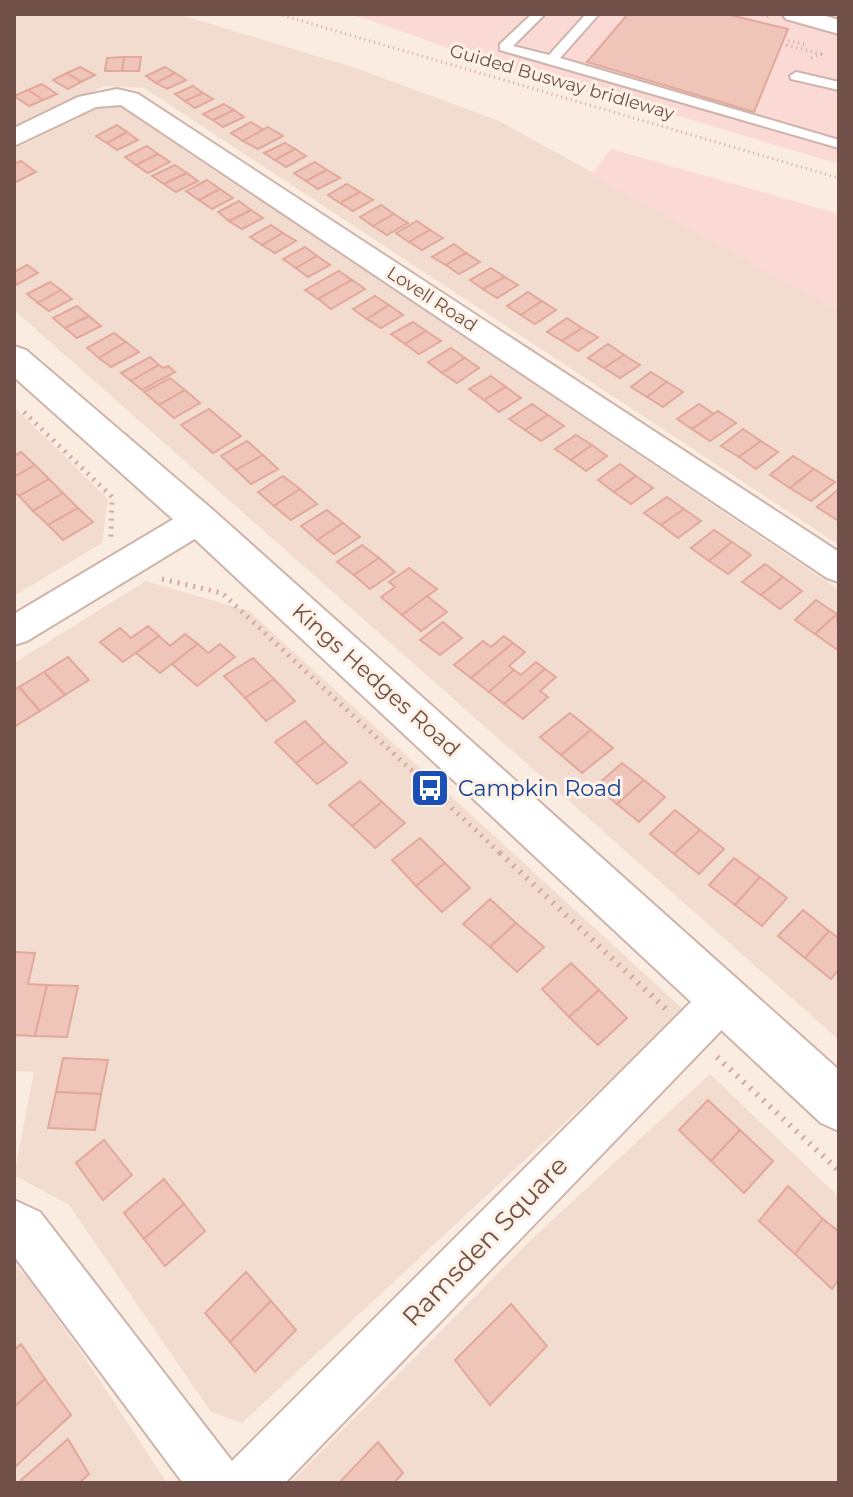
<svg xmlns="http://www.w3.org/2000/svg" width="853" height="1497" font-family="Montserrat,sans-serif">
<style>
.residential{fill:#f2dcd0}
.commercial{fill:#fbd9d5}
.building{fill:#f0c5b9;stroke:#e2a89a;stroke-width:2}
.lines{fill:none;stroke-linecap:round;stroke-linejoin:round}
.service-casing{stroke:#ceb4ab;stroke-width:4}
.minor-casing{stroke:#ceb4ab;stroke-width:4}
.tertiary-casing{stroke:#ceb4ab;stroke-width:4}
.path-far2{stroke:#d4a89d;stroke-width:3;stroke-dasharray:1 4;stroke-linecap:butt}
.path-far1{stroke:#d4a89d;stroke-width:5;stroke-dasharray:2 6;stroke-linecap:butt}
.path{stroke:#d4a89d;stroke-width:6;stroke-dasharray:2 7;stroke-linecap:butt}
.service{fill:#fff;fill-rule:evenodd}
.minor{fill:#fff;fill-rule:evenodd}
.tertiary{fill:#fff;fill-rule:evenodd}
.labels{text-anchor:middle;dominant-baseline:central;stroke-width:6;stroke-linejoin:round;paint-order:stroke}
.far-street-label{font-size:18px;fill:#715049;stroke:#fef1e6}
.street-label{font-size:22px;fill:#715049;stroke:#fef1e6}
.transit-label{font-size:22px;fill:#164399;stroke:#fef1e6;text-anchor:start}
.near-street-label{font-size:26px;fill:#715049;stroke:#fef1e6}
</style>
<rect width="100%" height="100%" fill="#fbece1"/>
<!-- residential -->
<g class="residential">
<path d="M14,14H178L359,69L499,121L839,308V545L144,88L105,86L14,127Z"/>
<path d="M103,105H120L839,590V1040L14,310V149Z"/>
<path d="M14,407L108,499L102,543L14,596Z"/>
<path d="M146,581L249,611L685,1011L242,1423L211,1412L69,1205L14,1175L34,1072L14,1071V663Z"/>
<path d="M710,1074L839,1197V1483H290L532,1239Z"/>
<path d="M14,1265L30,1280L81,1352L167,1483H14Z"/>
</g>
<!-- commercial -->
<g class="commercial">
<path d="M344,14H839V164L658,110L534,79L370,20Z"/>
<path d="M611,149L839,214V312L591,175Z"/>
</g>
<!-- building -->
<g class="building">
<path d="M628,14H726L788,29L754,112L587,62Z"/>
<path d="M124,57H141L139,71H122Z"/>
<path d="M124,57L122,71H105L107,58Z"/>
<path d="M80,67L95,75L81,82L67,73Z"/>
<path d="M165,67L175,73L156,83L146,76Z"/>
<path d="M67,73L81,82L68,89L53,80Z"/>
<path d="M175,73L186,80L167,89L156,83Z"/>
<path d="M42,84L57,94L43,100L28,90Z"/>
<path d="M193,86L203,93L185,101L175,94Z"/>
<path d="M28,90L43,100L29,106L14,96Z"/>
<path d="M203,93L213,99L195,108L185,101Z"/>
<path d="M224,104L234,110L213,120L203,114Z"/>
<path d="M234,110L244,117L223,127L213,120Z"/>
<path d="M251,122L264,130L243,141L231,133Z"/>
<path d="M117,125L127,132L107,143L96,136Z"/>
<path d="M268,127L283,136L258,149L243,141Z"/>
<path d="M127,132L138,140L117,150L107,143Z"/>
<path d="M285,143L295,149L275,160L264,153Z"/>
<path d="M147,146L158,154L136,165L125,157Z"/>
<path d="M295,149L306,156L286,167L275,160Z"/>
<path d="M158,154L170,162L148,173L136,165Z"/>
<path d="M21,161L36,172L14,183V164Z"/>
<path d="M315,162L327,170L306,181L294,173Z"/>
<path d="M175,165L187,173L164,184L152,176Z"/>
<path d="M327,170L340,178L318,189L306,181Z"/>
<path d="M187,173L198,181L176,192L164,184Z"/>
<path d="M207,180L220,189L199,200L186,191Z"/>
<path d="M347,184L360,192L340,203L328,195Z"/>
<path d="M220,189L233,198L212,209L199,200Z"/>
<path d="M360,192L373,200L353,211L340,203Z"/>
<path d="M239,201L251,210L229,221L218,212Z"/>
<path d="M381,205L394,214L373,226L360,217Z"/>
<path d="M251,210L263,218L242,229L229,221Z"/>
<path d="M394,214L408,223L387,235L373,226Z"/>
<path d="M417,221L430,230L409,242L396,233Z"/>
<path d="M271,225L283,233L262,245L250,237Z"/>
<path d="M430,230L443,238L422,250L409,242Z"/>
<path d="M283,233L296,241L275,253L262,245Z"/>
<path d="M454,244L466,253L446,265L432,257Z"/>
<path d="M305,247L317,256L296,268L283,259Z"/>
<path d="M466,253L480,262L459,274L446,265Z"/>
<path d="M317,256L330,265L308,277L296,268Z"/>
<path d="M27,265L38,273L16,285L14,272Z"/>
<path d="M491,268L505,277L483,289L470,280Z"/>
<path d="M339,271L352,280L318,299L305,290Z"/>
<path d="M505,277L518,285L497,298L483,289Z"/>
<path d="M352,280L365,289L331,309L318,299Z"/>
<path d="M50,282L61,290L38,303L27,294Z"/>
<path d="M61,290L72,299L49,311L38,303Z"/>
<path d="M528,292L542,301L521,315L507,306Z"/>
<path d="M375,296L389,305L367,319L353,309Z"/>
<path d="M542,301L556,310L535,324L521,315Z"/>
<path d="M389,305L403,315L381,328L367,319Z"/>
<path d="M77,306L89,316L65,328L53,318Z"/>
<path d="M89,316L101,326L77,338L65,328Z"/>
<path d="M567,318L582,328L562,341L547,332Z"/>
<path d="M413,322L426,331L405,344L391,334Z"/>
<path d="M582,328L598,337L578,351L562,341Z"/>
<path d="M426,331L441,341L419,354L405,344Z"/>
<path d="M114,333L126,342L99,358L87,348Z"/>
<path d="M126,342L139,352L111,367L99,358Z"/>
<path d="M608,344L624,355L604,368L588,358Z"/>
<path d="M451,348L465,358L442,373L428,362Z"/>
<path d="M624,355L640,365L620,378L604,368Z"/>
<path d="M150,357L159,365L131,381L121,373Z"/>
<path d="M465,358L479,368L457,383L442,373Z"/>
<path d="M159,365L163,368L168,366L175,372L142,390L131,381Z"/>
<path d="M651,372L667,382L647,397L631,387Z"/>
<path d="M491,376L506,387L484,400L469,389Z"/>
<path d="M170,378L185,390L159,405L144,392Z"/>
<path d="M667,382L683,392L663,407L647,397Z"/>
<path d="M506,387L521,398L499,412L484,400Z"/>
<path d="M185,390L200,403L174,418L159,405Z"/>
<path d="M532,404L548,415L525,430L509,419Z"/>
<path d="M699,404L714,414L692,429L677,419Z"/>
<path d="M209,409L241,436L213,453L181,425Z"/>
<path d="M718,411L736,423L710,441L692,429Z"/>
<path d="M548,415L564,426L541,441L525,430Z"/>
<path d="M743,429L761,441L739,457L721,446Z"/>
<path d="M576,435L592,445L571,460L555,449Z"/>
<path d="M247,441L263,455L236,470L221,456Z"/>
<path d="M761,441L778,452L756,469L739,457Z"/>
<path d="M592,445L607,456L586,471L571,460Z"/>
<path d="M21,452L35,465L14,477V456Z"/>
<path d="M263,455L278,469L251,484L236,470Z"/>
<path d="M793,456L814,469L790,488L770,475Z"/>
<path d="M620,464L636,476L614,492L598,480Z"/>
<path d="M35,465L49,479L19,496L14,491V477Z"/>
<path d="M814,469L835,482L811,501L790,488Z"/>
<path d="M283,476L300,489L274,506L258,492Z"/>
<path d="M636,476L653,488L631,504L614,492Z"/>
<path d="M49,479L63,493L33,511L19,496Z"/>
<path d="M300,489L317,504L291,520L274,506Z"/>
<path d="M839,489V518L837,520L817,507Z"/>
<path d="M63,493L78,508L48,525L33,511Z"/>
<path d="M667,497L684,509L661,525L644,513Z"/>
<path d="M78,508L93,522L63,540L48,525Z"/>
<path d="M684,509L701,521L678,538L661,525Z"/>
<path d="M327,510L343,523L317,540L301,526Z"/>
<path d="M343,523L360,537L334,554L317,540Z"/>
<path d="M714,530L732,542L709,561L691,548Z"/>
<path d="M732,542L751,555L728,574L709,561Z"/>
<path d="M362,545L379,558L354,575L337,562Z"/>
<path d="M379,558L395,572L370,589L354,575Z"/>
<path d="M765,564L783,577L761,595L742,582Z"/>
<path d="M409,568L437,589L402,615L381,597L395,587L389,582Z"/>
<path d="M783,577L802,591L780,609L761,595Z"/>
<path d="M427,596L447,612L421,631L402,615Z"/>
<path d="M816,600L837,614L815,634L795,620Z"/>
<path d="M837,614L839,646L836,649L815,634Z"/>
<path d="M443,622L462,638L440,655L420,640Z"/>
<path d="M148,626L159,636L123,662L100,642L120,628L131,638Z"/>
<path d="M185,634L198,644L160,673L136,653L159,636L170,646Z"/>
<path d="M504,636L513,643L471,678L454,665L483,641L491,647Z"/>
<path d="M513,643L525,652L509,666L514,670L489,692L471,678Z"/>
<path d="M198,644L208,653L220,644L235,657L197,686L172,664Z"/>
<path d="M68,657L89,680L65,695L44,672Z"/>
<path d="M253,658L274,679L245,698L224,676Z"/>
<path d="M536,662L545,669L504,704L489,692L514,670L521,675Z"/>
<path d="M545,669L556,677L540,691L548,697L523,719L504,704Z"/>
<path d="M44,672L65,695L40,711L19,687Z"/>
<path d="M274,679L295,701L266,721L245,698Z"/>
<path d="M19,687L40,711L14,727V690Z"/>
<path d="M570,713L591,730L561,755L540,737Z"/>
<path d="M305,721L325,742L296,763L275,742Z"/>
<path d="M591,730L613,748L582,773L561,755Z"/>
<path d="M325,742L347,763L317,784L296,763Z"/>
<path d="M622,763L644,780L617,804L596,786Z"/>
<path d="M644,780L665,797L639,822L617,804Z"/>
<path d="M360,781L382,802L352,826L329,805Z"/>
<path d="M382,802L405,823L375,848L352,826Z"/>
<path d="M675,810L700,830L674,854L650,834Z"/>
<path d="M700,830L724,849L699,874L674,854Z"/>
<path d="M420,838L445,863L416,886L392,860Z"/>
<path d="M734,858L760,877L735,905L709,885Z"/>
<path d="M445,863L470,888L442,912L416,886Z"/>
<path d="M760,877L787,898L762,926L735,905Z"/>
<path d="M490,899L516,923L490,947L463,924Z"/>
<path d="M803,910L829,931L805,958L778,936Z"/>
<path d="M516,923L544,947L517,972L490,947Z"/>
<path d="M829,931L837,937L839,935V969L831,979L805,958Z"/>
<path d="M14,952L35,953L28,984L47,985L35,1036L14,1035Z"/>
<path d="M571,963L599,990L569,1017L542,989Z"/>
<path d="M47,985L78,986L67,1037L35,1036Z"/>
<path d="M599,990L627,1018L598,1045L569,1017Z"/>
<path d="M63,1058L108,1060L101,1094L56,1092Z"/>
<path d="M56,1092L101,1094L95,1130L48,1128Z"/>
<path d="M708,1100L740,1130L711,1161L679,1130Z"/>
<path d="M740,1130L773,1161L744,1193L711,1161Z"/>
<path d="M104,1140L132,1175L103,1200L76,1163Z"/>
<path d="M164,1179L184,1204L144,1239L124,1213Z"/>
<path d="M788,1186L823,1219L795,1254L759,1221Z"/>
<path d="M184,1204L205,1231L165,1266L144,1239Z"/>
<path d="M823,1219L839,1232V1279L832,1289L795,1254Z"/>
<path d="M246,1272L271,1301L230,1342L205,1313Z"/>
<path d="M271,1301L296,1330L255,1372L230,1342Z"/>
<path d="M511,1304L547,1346L490,1405L455,1360Z"/>
<path d="M21,1344L45,1379L14,1407V1350Z"/>
<path d="M45,1379L71,1415L14,1468V1407Z"/>
<path d="M68,1439L89,1474L79,1483H23L21,1480Z"/>
<path d="M378,1442L403,1473L394,1483H339Z"/>
</g>
<g class="lines">
<defs>
<g id="service">
<path d="M532,14H545L513,46L549,55L586,14H599L560,58L839,140V148L500,50V44Z"/>
<path d="M796,72L839,82V90L791,79L790,76Z"/>
</g>
<g id="minor">
<path d="M782,14H819L839,20V34L786,19Z"/>
<path d="M117,89L138,94L839,552V582L827,578L121,105L96,107L14,146V128L78,97Z"/>
<path d="M199,508L211,511L216,520L211,529L27,641L14,645V614L187,511Z"/>
<path d="M723,979L738,985L745,999L738,1013L285,1483H183L14,1256V1200L40,1212L232,1461L708,985Z"/>
</g>
<path id="tertiary" d="M14,346L26,350L213,510L839,1070V1131L821,1123L185,530L14,377Z"/>
</defs>
<!-- service casing -->
<use href="#service" class="service-casing"/>
<!-- minor casing -->
<use href="#minor" class="minor-casing"/>
<!-- tertiary casing -->
<use href="#tertiary" class="tertiary-casing"/>
<!-- path-far2 -->
<g class="path-far2">
<path d="M278,14L839,178"/>
<path d="M757,14L769,17"/>
<path d="M804,44L788,41L787,45L821,54L808,59"/>
</g>
<!-- path-far1 -->
<g class="path-far1">
<path d="M24,412L112,497L111,537"/>
<path d="M162,579L222,593L502,855"/>
</g>
<!-- path -->
<g class="path">
<path d="M500,853L666,1009"/>
<path d="M717,1057L839,1171"/>
</g>
<!-- service -->
<use href="#service" class="service"/>
<!-- minor -->
<use href="#minor" class="minor"/>
<!-- tertiary -->
<use href="#tertiary" class="tertiary"/>
</g>
<!-- icons -->
<defs>
<symbol id="bus-square" viewBox="-11 -11 22 22"><rect x="-9" y="-9" width="18" height="18" rx="4" fill="#1a4fb4" stroke="#fef1e6"/><path d="M-5-6H5V4H4V6H2V4H-2V6H-4V4H-5ZM-3.5-4V0h7V-4ZM-3.5 1.2v1.5H-2V1.2ZM2 1.2v1.5H3.5V1.2Z" fill="#fff"/></symbol>
</defs>
<g fill-rule="evenodd">
<use href="#bus-square" x="408" y="766" width="44" height="44"/>
</g>
<g class="labels">
<!-- far-street labels -->
<g class="far-street-label">
<text transform="translate(562 82) rotate(16)">Guided Busway bridleway</text>
<text transform="translate(432 299) rotate(33)">Lovell Road</text>
</g>
<!-- street labels -->
<g class="street-label">
<text transform="translate(376 680) rotate(42)">Kings Hedges Road</text>
</g>
<!-- transit labels -->
<g class="transit-label">
<text x="458" y="788">Campkin Road</text>
</g>
<!-- near-street labels -->
<g class="near-street-label">
<text transform="translate(485 1241) rotate(-46)">Ramsden Square</text>
</g>
</g>
<!-- border -->
<rect width="853" height="1497" fill="none" stroke="#715049" stroke-width="32"/>
</svg>
